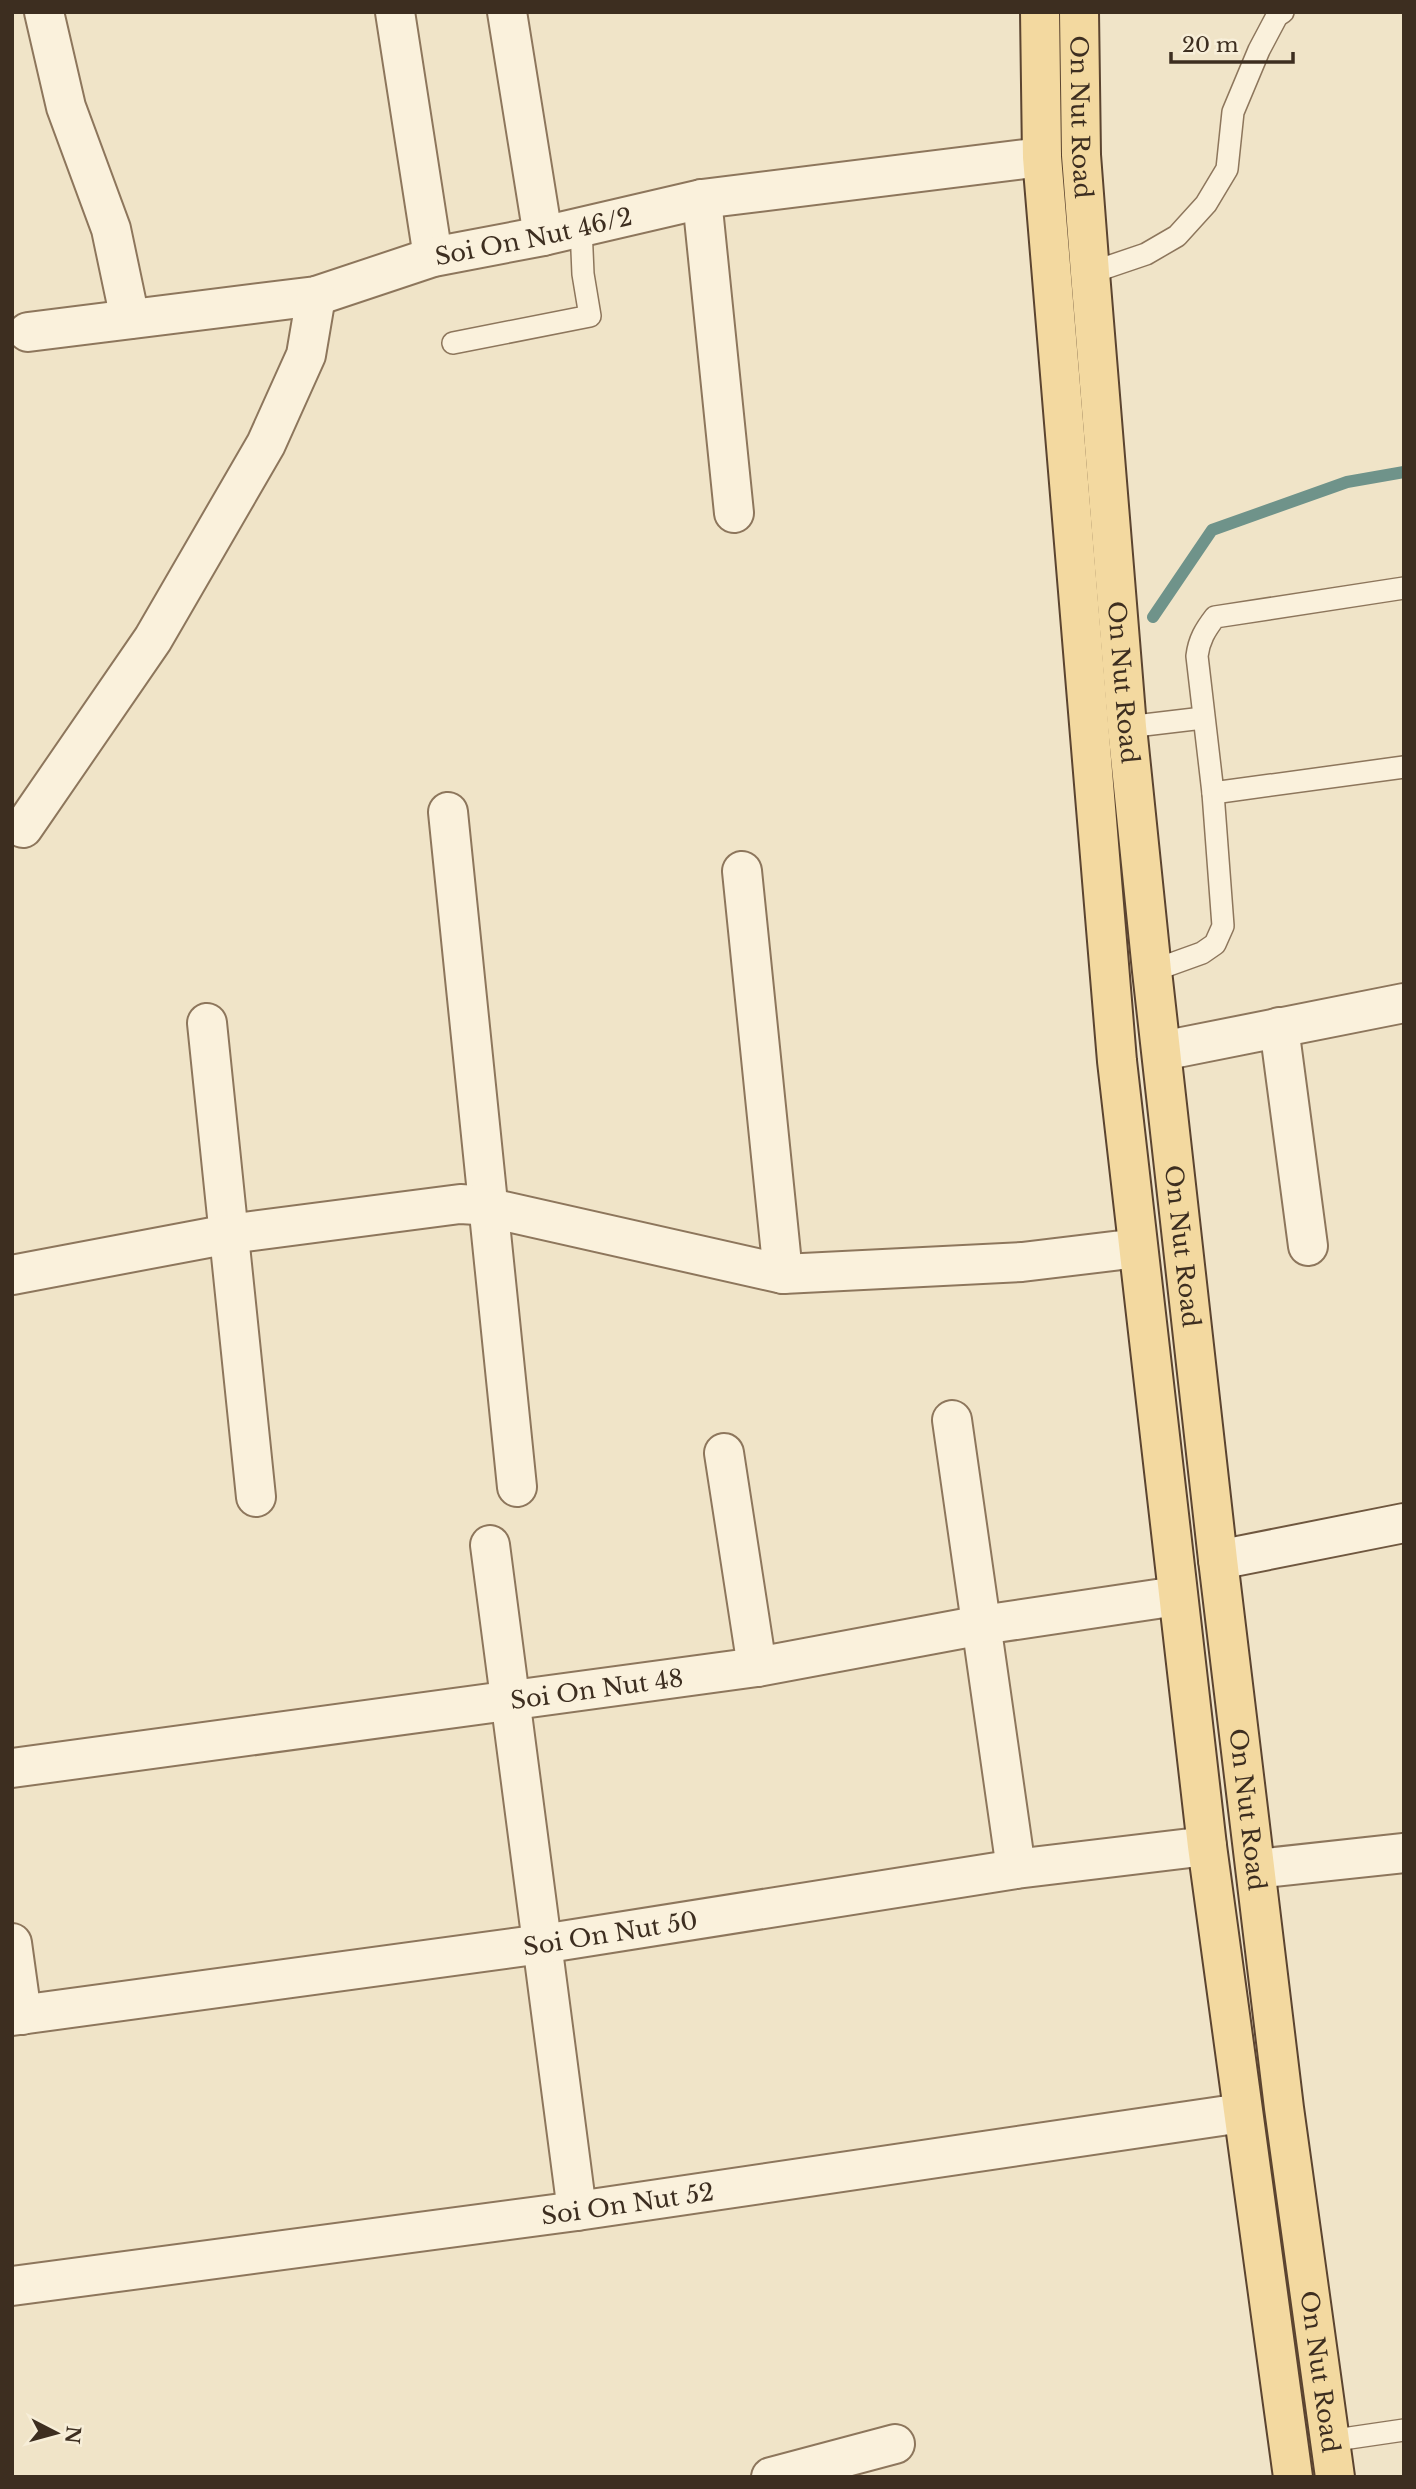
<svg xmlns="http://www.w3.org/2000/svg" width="1416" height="2489" font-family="'Libre Baskerville',serif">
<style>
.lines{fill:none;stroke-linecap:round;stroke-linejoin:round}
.stream{stroke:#6f938a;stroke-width:12}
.lane-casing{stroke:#8d765c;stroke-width:24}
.street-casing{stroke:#8d765c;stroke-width:42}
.secondary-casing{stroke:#6f573f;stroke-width:42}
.primary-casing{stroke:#5b4430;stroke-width:42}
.lane{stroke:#faf1dc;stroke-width:21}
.street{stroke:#faf1dc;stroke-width:38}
.secondary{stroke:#faf1dc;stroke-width:38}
.primary{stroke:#f3d9a0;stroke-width:38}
.labels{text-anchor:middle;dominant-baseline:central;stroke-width:5;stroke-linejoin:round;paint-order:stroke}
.street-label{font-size:24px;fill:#3d2e20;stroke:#f7eed8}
</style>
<rect width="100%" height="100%" fill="#f0e4c8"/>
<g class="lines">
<!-- stream -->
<path class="stream" d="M1153,617L1212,530L1347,482L1404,472"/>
<defs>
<g id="lane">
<path d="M1090,273L1146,254L1177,236L1206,204L1227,169L1233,112L1259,50L1277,16L1283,12"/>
<path d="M453,343L590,316L583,274L581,227"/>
<path d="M1404,588L1215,617C1205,630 1199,640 1197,656L1213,793L1404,767"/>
<path d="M1127,727L1203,718"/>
<path d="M1152,971L1202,953L1215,944L1223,926L1213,793"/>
<path d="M1329,2441L1404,2430"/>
</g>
<g id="street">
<path d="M44,12L66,107L111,229L130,319"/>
<path d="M395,12L433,257"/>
<path d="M507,12L543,236"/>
<path d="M702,199L734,513"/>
<path id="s1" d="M28,332L316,296L433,257L543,236L702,199L1042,157"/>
<path d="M448,812L517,1487"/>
<path d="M23,828L153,639L266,444L306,355L316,296"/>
<path d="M742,871L783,1274"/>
<path d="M207,1023L256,1497"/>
<path d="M1279,1027L1308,1246"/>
<path d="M1162,1051L1404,1003"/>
<path d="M12,1275L229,1234L460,1204L477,1205L783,1274L1022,1262L1138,1248"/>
<path d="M952,1420L1016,1869"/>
<path d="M724,1453L757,1667"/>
<path d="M490,1545L577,2211"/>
<path id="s2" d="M12,1768L757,1667L982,1625L1177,1596"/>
<path d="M1256,1869L1404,1853"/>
<path d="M12,1943L22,2015"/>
<path id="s3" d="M12,2016L542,1944L1016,1869L1207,1846"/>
<path id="s4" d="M12,2286L577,2211L1242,2113"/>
<path d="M771,2477L895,2444"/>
</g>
<path id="secondary" d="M1218,1560L1404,1523"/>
<g id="primary">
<path d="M1040,12L1042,157L1117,1061L1207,1846L1293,2477"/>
<path id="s5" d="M1079,12L1081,155L1090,273L1127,727L1152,971L1218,1560L1284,2108L1335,2477"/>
</g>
</defs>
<!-- lane casing -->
<use href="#lane" class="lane-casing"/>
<!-- street casing -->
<use href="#street" class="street-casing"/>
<!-- secondary casing -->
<use href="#secondary" class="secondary-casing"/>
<!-- primary casing -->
<use href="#primary" class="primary-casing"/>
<!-- lane -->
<use href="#lane" class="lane"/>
<!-- street -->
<use href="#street" class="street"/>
<!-- secondary -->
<use href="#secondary" class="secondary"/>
<!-- primary -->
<use href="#primary" class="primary"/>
</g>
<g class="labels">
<!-- street labels -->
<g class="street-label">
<text stroke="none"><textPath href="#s5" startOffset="105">On Nut Road</textPath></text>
<text stroke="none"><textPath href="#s1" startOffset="516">Soi On Nut 46/2</textPath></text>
<text stroke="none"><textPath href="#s5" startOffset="672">On Nut Road</textPath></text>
<text stroke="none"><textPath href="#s5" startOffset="1239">On Nut Road</textPath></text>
<text stroke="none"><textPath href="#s2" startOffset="590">Soi On Nut 48</textPath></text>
<text stroke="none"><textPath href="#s5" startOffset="1806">On Nut Road</textPath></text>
<text stroke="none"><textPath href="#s3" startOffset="604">Soi On Nut 50</textPath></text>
<text stroke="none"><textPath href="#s4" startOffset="621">Soi On Nut 52</textPath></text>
<text stroke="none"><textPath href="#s5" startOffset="2373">On Nut Road</textPath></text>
</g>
</g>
<!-- border -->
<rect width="1416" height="2489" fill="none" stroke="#3d2e20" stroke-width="28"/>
<!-- north arrow -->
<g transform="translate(56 2433) rotate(96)" stroke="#f7eed8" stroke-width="5" paint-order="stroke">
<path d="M0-5L12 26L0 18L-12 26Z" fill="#3d2e20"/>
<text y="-10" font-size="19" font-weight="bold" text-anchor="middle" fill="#3d2e20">N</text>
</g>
<!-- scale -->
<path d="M1171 52v10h122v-10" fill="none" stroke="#3d2e20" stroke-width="3.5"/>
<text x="1182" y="52" font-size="21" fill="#3d2e20" stroke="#f7eed8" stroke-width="5" paint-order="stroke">20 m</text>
</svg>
